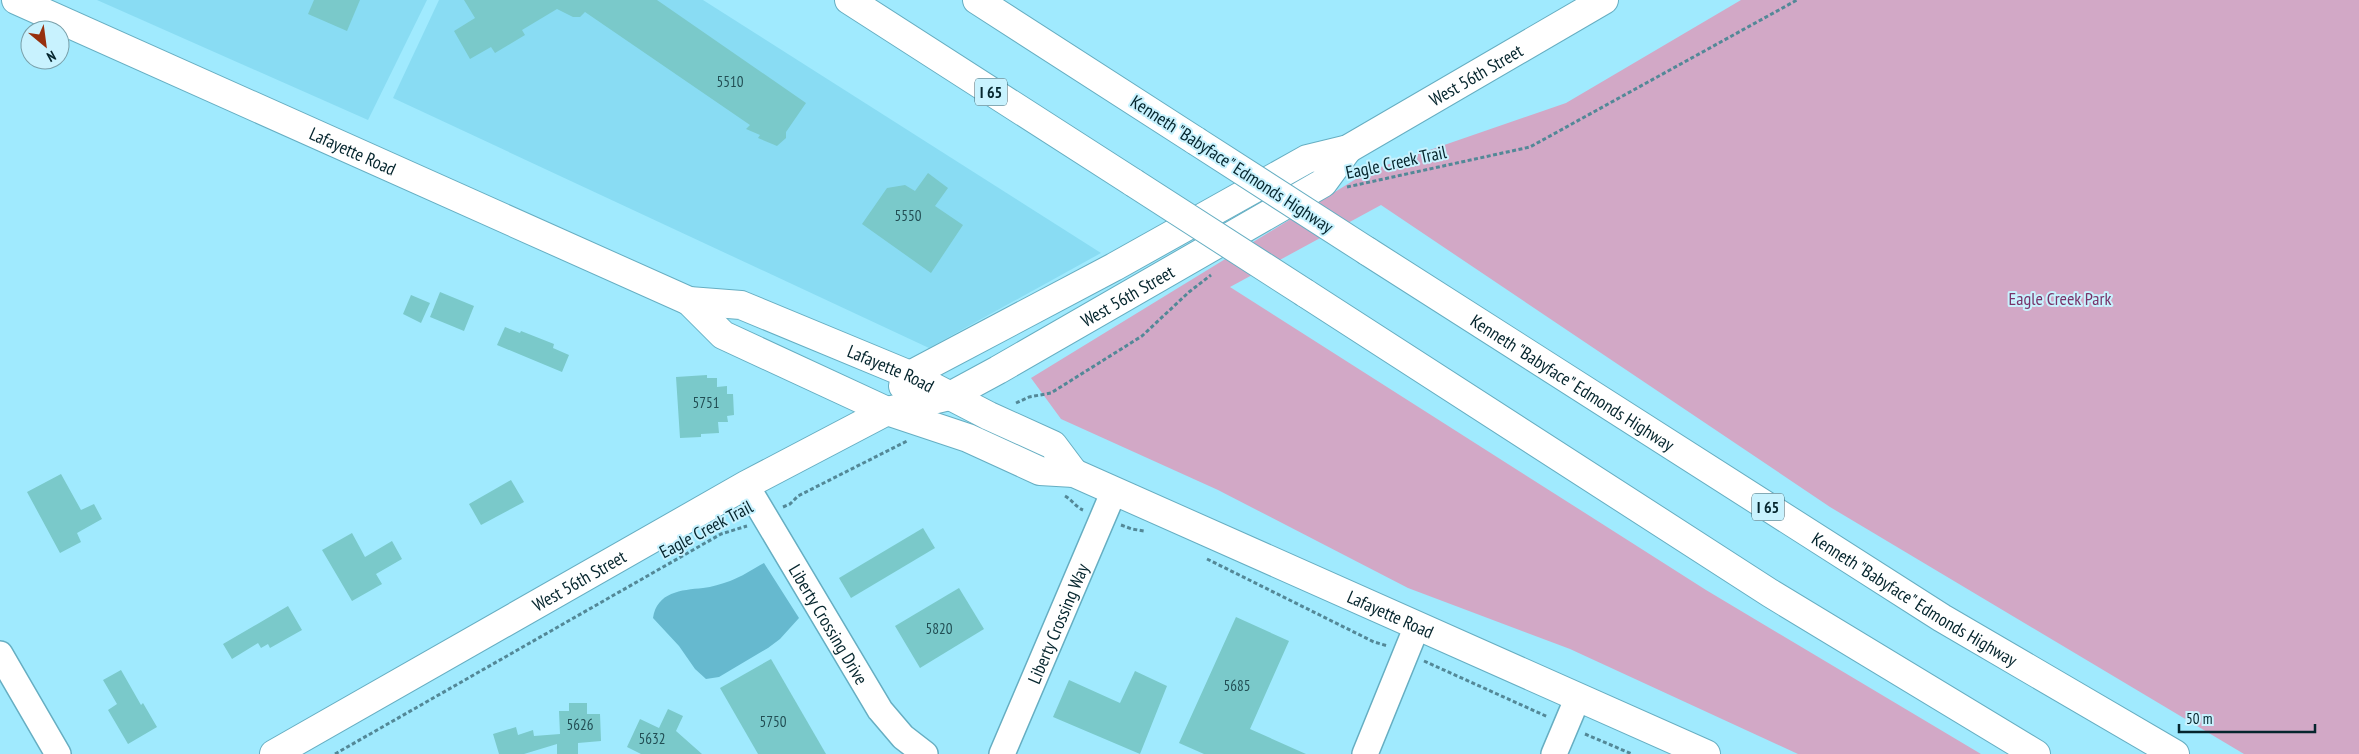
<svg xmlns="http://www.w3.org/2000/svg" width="2359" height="754" font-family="'PT Sans Narrow',sans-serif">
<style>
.built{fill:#89dcf3}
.green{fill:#d2a8c6}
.water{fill:#66b9cf}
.building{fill:#7ac9ca}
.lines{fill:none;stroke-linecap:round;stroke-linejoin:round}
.minor-casing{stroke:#66aec2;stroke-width:28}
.major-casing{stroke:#66aec2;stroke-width:30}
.highway-casing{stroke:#66aec2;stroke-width:30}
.path{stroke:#538897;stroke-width:3;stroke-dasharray:4 2.5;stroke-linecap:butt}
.minor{stroke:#fff;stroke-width:25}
.major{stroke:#fff;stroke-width:28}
.highway{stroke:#fff;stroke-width:28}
.highway-bridge-casing{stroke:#66aec2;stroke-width:30;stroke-linecap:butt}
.highway-bridge{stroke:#fff;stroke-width:28}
.labels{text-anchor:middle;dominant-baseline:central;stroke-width:4;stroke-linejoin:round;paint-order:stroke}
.number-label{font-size:15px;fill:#224e54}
.shield{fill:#c8f2fe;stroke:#40626c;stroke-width:1}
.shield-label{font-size:16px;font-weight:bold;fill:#05252d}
.street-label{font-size:18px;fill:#05252d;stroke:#c8f2fe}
.park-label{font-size:18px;fill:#783469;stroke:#c8f2fe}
</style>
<rect width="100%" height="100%" fill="#a0eafe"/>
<!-- built -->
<g class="built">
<path d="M97,0H427L368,120Z"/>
<path d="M439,0H703L1101,253L929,348L393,98Z"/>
</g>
<!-- green -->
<path class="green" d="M1741,0H2359V754H2244L1830,507L1381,205L1230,287L1706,590L1981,754H1798L1570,649L1408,588L1218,490L1061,419L1031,378L1369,171L1566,103Z"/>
<!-- water -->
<path class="water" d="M764,563L799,618L780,639L768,648L719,677L706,679L695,669L679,646L653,618C657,592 681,590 703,588C712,587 721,584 730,581C741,577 753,569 764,563Z"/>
<!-- building -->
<g class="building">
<path d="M314,0H360L347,31L308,14Z"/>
<path d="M464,0H657L806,103L786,132V138L777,146L758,138L760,135L746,129L750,125L585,12L580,17H573L557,9L522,30L525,35L495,53L491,47L470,59L454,31L475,18Z"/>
<path d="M928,173L948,188L935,206L963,225L931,273L862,224L887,188L905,185L915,191Z"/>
<path d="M440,292L474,306L464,331L430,317Z"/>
<path d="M411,295L430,303L421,323L403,314Z"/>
<path d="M505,327L520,333L521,331L554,344L553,348L569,355L562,372L497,345Z"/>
<path d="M707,375V378H717V387L727,386V394H733L734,415L727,416L728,422H718L719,433L701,434V437L680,438L676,377Z"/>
<path d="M61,474L81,510L94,504L102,519L77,533L81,542L60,553L27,492Z"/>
<path d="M511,480L524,502L481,525L469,504Z"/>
<path d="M923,528L935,548L851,598L839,578Z"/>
<path d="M352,533L365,557L392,541L402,559L376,574L382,584L352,601L322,550Z"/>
<path d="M959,588L984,629L920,668L895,626Z"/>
<path d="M288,606L302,630L270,648L268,644L261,648L258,643L232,659L223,644Z"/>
<path d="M1236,617L1289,641L1250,729L1306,754H1204L1179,743Z"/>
<path d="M771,659L826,754H758L720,688Z"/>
<path d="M121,670L141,705L143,703L157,727L128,744L108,710L117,704L103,680Z"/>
<path d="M1135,671L1167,686L1140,754L1053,717L1069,680L1120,703Z"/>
<path d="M569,703H587V714H600L601,741L578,743V754H557V744L524,754H499L493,734L516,727L518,735L533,730L534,736L560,734L559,711H569Z"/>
<path d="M668,709L683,716L676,731L702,754H641L627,747L640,719L659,728Z"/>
</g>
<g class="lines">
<defs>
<g id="minor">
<path id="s1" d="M746,485L880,710L903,737L925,754"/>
<path d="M0,654L58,754"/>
<path id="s2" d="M1002,754L1114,491"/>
<path d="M1365,754L1417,626"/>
<path d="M1554,754L1578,697"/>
</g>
<g id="major">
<path id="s3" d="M16,0L689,301L741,305L910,375L989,416L1053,445L1074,473"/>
<path id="s4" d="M689,301L723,335L887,411L968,438L1040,471L1074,473L1706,754"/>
<path id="s5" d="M903,386L910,375L1114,267L1307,159L1348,149L1604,0"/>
<path id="s6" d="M274,754L746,485L887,411L950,396L998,370L1323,183L1348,149"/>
</g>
<g id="highway">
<path d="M849,0L1134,183"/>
<path d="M977,0L1196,141"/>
<path id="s7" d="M1367,251L1942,618L2175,754"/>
<path d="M1305,293L1770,593L2036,754"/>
</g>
</defs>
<!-- minor casing -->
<use href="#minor" class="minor-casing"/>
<!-- major casing -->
<use href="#major" class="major-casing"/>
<!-- highway casing -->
<use href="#highway" class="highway-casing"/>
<!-- path -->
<g class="path">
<path d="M1347,187L1530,147L1797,0"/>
<path d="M1016,403L1029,397L1051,393L1142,336L1189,292L1211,275"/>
<path d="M1065,496C1072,500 1076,507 1083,510"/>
<path d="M783,507L790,504L798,496L907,441"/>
<path d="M1121,525L1132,529L1144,531"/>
<path d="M1207,559L1374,642L1388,646"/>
<path d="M1424,661L1548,717"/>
<path d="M1585,734L1632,754"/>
<path d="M335,754L721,534L747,526"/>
</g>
<!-- minor -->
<use href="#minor" class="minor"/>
<!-- major -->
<use href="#major" class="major"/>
<!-- highway -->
<use href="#highway" class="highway"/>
<defs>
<g id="highway-bridge">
<path d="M1196,141L1367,251"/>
<path d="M1134,183L1305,293"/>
</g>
</defs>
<!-- highway-bridge casing -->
<use href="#highway-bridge" class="highway-bridge-casing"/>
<!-- highway-bridge -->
<use href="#highway-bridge" class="highway-bridge"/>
</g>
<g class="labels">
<!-- number labels -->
<g class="number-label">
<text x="730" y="81">5510</text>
<text x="908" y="215">5550</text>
<text x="706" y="402">5751</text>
<text x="939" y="628">5820</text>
<text x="1237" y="685">5685</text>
<text x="773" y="721">5750</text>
<text x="580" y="724">5626</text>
<text x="652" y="738">5632</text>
</g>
<!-- shield labels -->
<g class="shield">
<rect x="975" y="78.5" width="32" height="27" rx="4"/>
<rect x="1752" y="493.5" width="32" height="27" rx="4"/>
</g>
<g class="shield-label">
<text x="991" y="92">I 65</text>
<text x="1768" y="507">I 65</text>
</g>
<!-- street labels -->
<g class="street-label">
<text stroke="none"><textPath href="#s5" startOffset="655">West 56th Street</textPath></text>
<text stroke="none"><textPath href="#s3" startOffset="369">Lafayette Road</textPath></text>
<text transform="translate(1396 162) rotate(-12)">Eagle Creek Trail</text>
<text transform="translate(1232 164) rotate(33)">Kenneth "Babyface" Edmonds Highway</text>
<text stroke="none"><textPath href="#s6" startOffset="971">West 56th Street</textPath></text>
<text stroke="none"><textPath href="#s3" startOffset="952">Lafayette Road</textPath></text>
<text stroke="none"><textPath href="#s7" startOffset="244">Kenneth "Babyface" Edmonds Highway</textPath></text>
<text transform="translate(706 529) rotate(-28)">Eagle Creek Trail</text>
<text stroke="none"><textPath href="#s6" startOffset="351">West 56th Street</textPath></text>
<text stroke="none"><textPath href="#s7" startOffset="649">Kenneth "Babyface" Edmonds Highway</textPath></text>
<text stroke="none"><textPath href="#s4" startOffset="774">Lafayette Road</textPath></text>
<text stroke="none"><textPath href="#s2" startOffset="142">Liberty Crossing Way</textPath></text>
<text stroke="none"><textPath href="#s1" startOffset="162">Liberty Crossing Drive</textPath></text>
</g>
<!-- park labels -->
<g class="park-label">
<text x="2060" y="298">Eagle Creek Park</text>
</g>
</g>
<!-- north arrow -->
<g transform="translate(45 45) rotate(151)"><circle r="24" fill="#c8f2fe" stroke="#7aa0aa"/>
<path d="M0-4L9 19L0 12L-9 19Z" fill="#97300e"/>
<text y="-8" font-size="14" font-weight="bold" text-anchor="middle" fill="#05252d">N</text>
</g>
<!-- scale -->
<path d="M2179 724v8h136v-8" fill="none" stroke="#05252d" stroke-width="2.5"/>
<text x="2186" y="724" font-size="15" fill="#05252d" stroke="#c8f2fe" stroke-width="4" paint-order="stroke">50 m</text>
</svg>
